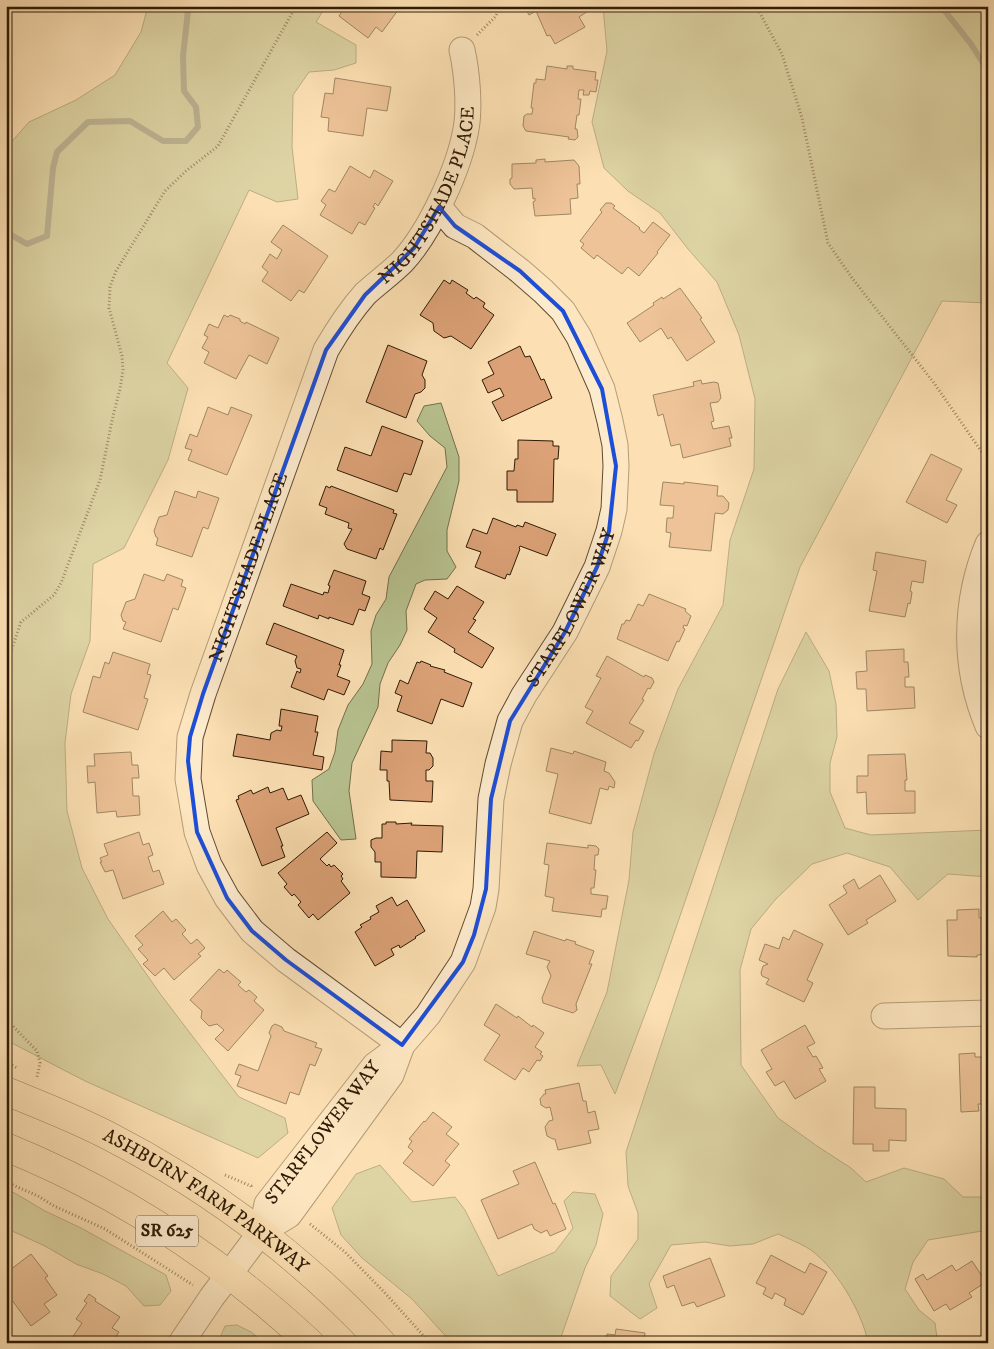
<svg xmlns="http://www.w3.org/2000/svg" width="994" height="1349" font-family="'IM FELL DW Pica',serif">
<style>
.green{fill:#b8c391;stroke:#736f4c}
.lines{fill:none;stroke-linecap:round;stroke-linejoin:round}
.stream{stroke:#727c6d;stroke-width:6}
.building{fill:#dca177;stroke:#2e1b06}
.minor-casing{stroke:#624c31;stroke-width:27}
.major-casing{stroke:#2e1b06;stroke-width:29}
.path{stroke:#2e1b06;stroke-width:3;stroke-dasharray:1 2.5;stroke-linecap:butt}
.minor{stroke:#fdebce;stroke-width:25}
.major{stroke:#fce0b3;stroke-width:28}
.marked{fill:none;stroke:#1d4ed8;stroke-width:4;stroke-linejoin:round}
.labels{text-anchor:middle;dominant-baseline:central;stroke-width:4;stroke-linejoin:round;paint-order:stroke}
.shield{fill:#fdebce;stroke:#6c5942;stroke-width:1}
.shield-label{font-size:18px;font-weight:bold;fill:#2e1b06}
.street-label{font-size:19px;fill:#2e1b06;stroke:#fdebce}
</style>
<rect width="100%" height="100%" fill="#fce0b3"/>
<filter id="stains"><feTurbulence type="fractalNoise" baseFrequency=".004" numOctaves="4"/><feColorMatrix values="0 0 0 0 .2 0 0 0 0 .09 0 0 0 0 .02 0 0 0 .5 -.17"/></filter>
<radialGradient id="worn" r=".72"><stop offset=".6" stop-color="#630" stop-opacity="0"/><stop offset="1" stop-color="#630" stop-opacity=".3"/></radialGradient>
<!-- green -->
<g class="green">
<path d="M148,6H326L316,22L356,45V63L334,70L309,72L293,95L292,147L298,199L277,202L249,190L167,363L188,388L168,460L124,548L93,564L90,641L71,694L65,743L67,811L82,868L108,919L161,995L239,1097L285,1118L288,1133L258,1158L85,1081L6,1040V148L29,122L76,100L115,75L141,32Z"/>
<path d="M603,6H988V303L942,301L800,567L659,977L615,1094L601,1065L577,1066L607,992L629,880L633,832L654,754L678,689L723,605L730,540L754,469L755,399L739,335L717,282L688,249L660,213L628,191L604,168L592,122L607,51Z"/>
<path d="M441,403L459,457V481L447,530V551L456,567L447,579L425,580L416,584L406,611L407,630L400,645L388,663L380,684L378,707L352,763L349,791L356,839L341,840L313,801L312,780L329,769L335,752L338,730L348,705L363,684L372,664L371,631L376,615L386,599L389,577L447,467L445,448L430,436L417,421L424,406Z"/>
<path d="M806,632L829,671L836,704L837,737L830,763V792L845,828L871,835L988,830V877L948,874L918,900L890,867L847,853L812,864L775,900L751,929L740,970L741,1065L778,1118L817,1146L851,1168L866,1182L904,1168L944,1179L963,1197H988V1230L928,1240L913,1262L905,1289L919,1310L935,1323L937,1338H921L899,1343H868C863,1313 833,1262 806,1247C797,1242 787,1238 778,1234L753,1244L730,1246L705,1242L671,1245L649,1284L657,1308L640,1319L610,1296L611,1276L624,1259L638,1239V1213L628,1186L626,1152L778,689Z"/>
<path d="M380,1165L412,1202L455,1197L465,1210L498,1276L555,1252L573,1228L564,1201L573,1192L595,1194L603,1214L596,1245L585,1268L559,1343H452L412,1299L362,1258L341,1235L332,1208L356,1174Z"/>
<path d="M6,1188L45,1211L81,1228L166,1275L171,1291L160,1305L144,1306L126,1286L103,1274L76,1264L45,1246L12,1231L6,1222Z"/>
<path d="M237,1325L251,1332L265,1343H218L225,1326Z"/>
</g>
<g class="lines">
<!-- stream -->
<g class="stream">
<path d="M938,6L944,10L971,44L988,71"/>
<path d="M6,232L27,244L47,236L53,168L57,152L88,122L130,121L163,141H186L198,127L196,107L184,91L183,56L188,11L190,6"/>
</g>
</g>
<!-- building -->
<g class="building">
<path d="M344,6H401L382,32L376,27L368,38L339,16L345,7Z"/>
<path d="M524,6H585L588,11L579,17L585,27L555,44L550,35L547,36L536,11L529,15Z"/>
<path d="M547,66L567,69V66H573V69L596,72L595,80H598L596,92L590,91L589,95H583L584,90H579L578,99H581L579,115H577L575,129H577L578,137L575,140L568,139L569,137L526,131L523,126L524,116L527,114H532L533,108H531L534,83H536V79L545,80Z"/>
<path d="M335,78L391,87L387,111L367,108L363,136L328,131L329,118L321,117L325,93L333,94Z"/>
<path d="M545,159V162L574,160L579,166L580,184H577L578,198L570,199L571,214L535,216L533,202L535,201V198L533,199L532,188L514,189L510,184V179L512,178V164L536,163V160Z"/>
<path d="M350,166L370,178L374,170L393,181L378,206L375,203L373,207L375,208L365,225L359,222L352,234L320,215L326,205L321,201L329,189L335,192Z"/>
<path d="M606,203H611L615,206L613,208L640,228L639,229L644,233L653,222L670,235L657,252L658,253L639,276L628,267L622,274L597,255L594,259L581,248L584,244L580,241L602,212L600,210Z"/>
<path d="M283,225L328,256L304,293L299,290L291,301L262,281L268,272L262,267L270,254L277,259L282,250L271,242Z"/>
<path d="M444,280L450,284L452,280L468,290L466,293L474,299L476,297L485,303L483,307L494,315L471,349L451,336L444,338L434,331L433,323L420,315Z"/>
<path d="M680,288L702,318L700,319L715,342L687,361L671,337L668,339L661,328L640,342L627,323L654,305L653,303L662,297L663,299Z"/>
<path d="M224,315L228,317L230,315L240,319V321L245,324L246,322L279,338L267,364L249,355L236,379L204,363L209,352L202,348L208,337L204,335L209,324L218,328Z"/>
<path d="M388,345L427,361L422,375L425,380V388L421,392L415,394L406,418L366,402Z"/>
<path d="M520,346L525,357L530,356L541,380L544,379L552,398L502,421L492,402L504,396L500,388L488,393L482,380L494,374L488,362Z"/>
<path d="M701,380L702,384L714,382L718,383L721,398L718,402L710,403L714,421L711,422L713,429L729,426L732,438H729L731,446L683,458L680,444L671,446L663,414L658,416L653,395L694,386L693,382Z"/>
<path d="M208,407L228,415L231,407L252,415L227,475L188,460L192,450L185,448L190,434L197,437Z"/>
<path d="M382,426L423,441L411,475L404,473L397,492L337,470L345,447L371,456Z"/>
<path d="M518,440L553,441V446H559L558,459H554L553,502H517V490H507V471H514L515,459H518Z"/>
<path d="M931,454L962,469L946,500L957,505L947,523L906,502Z"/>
<path d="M663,482L684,484V482L718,486L717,496H723L729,503L728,510L723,514L715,513L711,551L669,547L671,533L666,532L667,518H673L674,506L660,505Z"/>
<path d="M326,486L330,488L331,486L394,510L393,513L397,514L383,550L380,548L376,559L347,549L344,544L352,529L348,528L349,523L325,514L327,508L319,505Z"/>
<path d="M175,491L196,498L198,491L219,498L208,529L203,527L192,557L156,545L158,538L156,537L154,531L159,517L167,515Z"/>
<path d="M493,518L516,527L517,525L523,527L525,522L556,534L547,556L520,546L519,548L520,549L510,575L507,574L505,579L475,567L481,552L466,547L473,529L487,534Z"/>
<path d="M876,552L926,561L923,583L912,581L910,591L912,592L911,599L910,604L908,603L905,617L869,611L877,571L873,570Z"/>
<path d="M334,570L366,581L362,594L370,597L365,611L359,609L353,625L329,617V619L319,615L318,619L283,606L291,584L323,595L324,592L328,593L330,586L328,585Z"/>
<path d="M144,574L164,581L167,574L183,580L181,586L186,588L178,610L173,608L161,642L123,629L126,622L123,621L121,615L126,602L135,599Z"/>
<path d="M457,586L484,602L473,619L476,620L468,632L494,648L482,668L454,652L455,649L428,632L437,618L424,609L435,591L448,599Z"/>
<path d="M649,594L686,609L685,611L691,616L687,626L684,625L683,628L685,629L679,642L677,641L668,661L617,639L622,624H624L626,620L630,621L638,604L643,606Z"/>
<path d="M274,623L344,650L339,665H341L337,676L350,681L344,695L328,689L324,700L291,687L297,671L300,673L301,669L297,668L295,661L297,656L266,644Z"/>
<path d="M904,649V662H908L909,677H905V687H914L915,708L867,711L866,689H857L856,672L867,671L866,651Z"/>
<path d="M113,652L150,664L147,674L151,675L144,698L148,699L138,730L83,712L93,676L100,678L105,662L109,664Z"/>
<path d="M607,656L644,677L645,675L652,678L654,682L650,689L648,688L642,699L644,700L629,723L644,731L638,741L636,740L631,748L586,723L593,711L585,707L601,678L596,676Z"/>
<path d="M421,661L431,665L430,666L445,670L444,672L472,683L463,707L441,699L432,724L397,711L402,696L395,693L400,680L408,684L417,662L420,663Z"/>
<path d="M281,709L318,716L315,732H318L313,755L324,757L322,770L233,756L237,734L270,740L271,733L277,730L281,731L282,726H279Z"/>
<path d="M392,740L427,741L426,753H430L433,758V766L429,770H426V781H433L432,802L390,800L389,781H387V770H380L381,751L392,752Z"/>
<path d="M551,748L573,754L574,751L606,762L604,771L609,773L615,782L614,788L609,786L608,790L600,788L591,824L549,813L558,774L546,771Z"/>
<path d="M131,752L132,765H138L139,778H132L133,796H139L140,815L117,817L116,811L97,813L95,782L88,783L87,766H95L94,754Z"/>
<path d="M905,754L907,780H905V791H915V813L867,814L866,792L857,793V776H868V755Z"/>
<path d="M268,787L270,793L283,788L288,800L301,795L309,814L276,828L283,846H281L285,857L262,866L236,800L239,799L238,796L251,790L253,794Z"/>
<path d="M386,822H396V824L412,823L411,825L443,826L442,852L417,851L416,878L381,877V862H375V852L371,847V840L376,838H382V824H386Z"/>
<path d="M139,832L143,845L149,843L153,855L148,857L153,872L159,870L164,884L123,899L113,870L105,872L100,862H102L100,858L108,855L104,844Z"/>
<path d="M327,832L337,843L320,859L327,866L329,864L331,867L334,865L343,874L341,876L343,879L341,881L350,893L318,920L313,914L309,918L298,905L301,902L294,894L292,896L284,887L287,884L278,873Z"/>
<path d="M547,843L588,848V845L596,846L599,849L598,855H595L594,870H596L594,888H591V894L608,896L606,909H602L601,917L552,911L554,898L545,896L549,865L544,864Z"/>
<path d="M880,875L896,901L866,920L868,923L848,935L829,905L847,893L843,886L854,879L859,889Z"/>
<path d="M392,897L397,906L407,900L425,931L415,937L416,938L400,948L399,945L391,949L394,955L375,966L355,932L362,927L360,925L371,919L370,917L379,912L376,906Z"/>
<path d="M979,909V918H988V954L977,955V957L948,956L947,920H957V910Z"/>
<path d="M163,911L172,922L176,919L186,930L182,934L191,944L197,939L205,948L198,954L201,956L174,980L164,968L155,976L143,964L148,960L138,949L143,945L135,936Z"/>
<path d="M794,930L823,944L807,980L813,983L804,1002L766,984L769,979L762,976L761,973L763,966L768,964L759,960L765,944L779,949L783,937L789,940Z"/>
<path d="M534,931L565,941L566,939L576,942L575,944L594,951L589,964H592L576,1004L577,1010L573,1013L543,1003L542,998L551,976L547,967L550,961L526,954Z"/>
<path d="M219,969L224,973L227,970L241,982L238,985L246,992L249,990L257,997L254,1001L264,1010L228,1051L215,1039L224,1030L217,1024L209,1026L201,1018L202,1011L190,1000Z"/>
<path d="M496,1004L517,1018L518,1016L532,1027L533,1025L544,1033L535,1047L542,1052L540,1054L543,1056L540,1061L537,1060L529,1072L523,1068L515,1080L484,1060L500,1035L484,1025Z"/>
<path d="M275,1024L282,1027L284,1031L317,1043L315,1047L322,1049L315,1066L310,1064L299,1095L290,1092L286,1104L237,1086L241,1076L235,1074L239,1064L258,1071L271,1036L269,1033L272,1026Z"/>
<path d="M805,1025L815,1043L807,1047L813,1057L816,1056L823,1068L819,1069L826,1081L795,1099L784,1081L775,1086L766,1072L772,1069L761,1050Z"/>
<path d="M975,1053V1057H988V1104H978L979,1111L961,1112L959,1054Z"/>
<path d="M579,1083L583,1101H586L588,1113L595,1111L599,1129L588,1131L591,1143L558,1150L555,1139H553L547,1136L545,1127L549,1121L553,1120L550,1107L546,1108L541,1105L540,1099L544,1094H546L545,1090Z"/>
<path d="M854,1087H875V1108L906,1109V1141L889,1140V1151H873V1144H853Z"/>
<path d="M433,1112L452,1127L446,1134L459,1144L445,1161L450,1165L433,1186L403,1163L413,1151L408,1147L412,1141L409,1139L424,1121L425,1122Z"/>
<path d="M535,1162L553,1204L555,1203L566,1229L550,1236L547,1230L541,1233L534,1229L532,1224L498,1239L481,1200L519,1184L513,1171Z"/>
<path d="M31,1254L48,1276L45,1278L57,1295L44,1304L50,1312L31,1326L6,1292L8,1290L6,1287V1273Z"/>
<path d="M771,1255L805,1273L810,1263L827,1272L803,1315L784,1305L786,1299L775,1293L772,1299L763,1294L766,1288L756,1283Z"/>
<path d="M710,1258L725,1296L697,1307L694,1302L682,1306L674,1285L667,1288L663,1276Z"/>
<path d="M972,1261L986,1282L969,1293L972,1297L950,1310L946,1304L934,1311L915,1279L923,1274L927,1280L952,1265L956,1271Z"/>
<path d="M89,1294L96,1299L95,1301L120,1317L112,1328L119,1332L113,1341L115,1343H73L70,1341L82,1323L76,1319L87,1303L84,1301Z"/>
<path d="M616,1329L645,1333L644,1343H606L607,1334L615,1335Z"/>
<path d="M841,1338L842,1343H821Z"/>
</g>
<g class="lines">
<defs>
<g id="minor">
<path d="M988,544C964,602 963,667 988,726"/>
<path d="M884,1016L988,1013"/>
<path id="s1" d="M402,1045L286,960L252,931L227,898L209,865L197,832L188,779L190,737L203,694L326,350C337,331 350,311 365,294C377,283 391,273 402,262C430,232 459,169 466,129C470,107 467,72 462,50"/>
<path id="s2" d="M261,1232L267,1204L375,1065L402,1045L428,1015L463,962L483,907L486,889L491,799L498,764L510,721L524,695L565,632L597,567L609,531L614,509L616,466L615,445L610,421L602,389L579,337L563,311L543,291L520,271L475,236L455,226L439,207"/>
<path d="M181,1343L212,1297L261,1232L289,1215L391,1075L402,1045"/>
</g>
<g id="major">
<path id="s3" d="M6,1091C40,1105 74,1118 107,1135C210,1188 304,1259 382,1343"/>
<path d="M6,1147C119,1193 221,1260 310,1343"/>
</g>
</defs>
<!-- minor casing -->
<use href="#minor" class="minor-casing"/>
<!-- major casing -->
<use href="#major" class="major-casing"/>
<!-- path -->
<g class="path">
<path d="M756,6L782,54L802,118L828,243L852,278L934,383L988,461"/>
<path d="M477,35L496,16L500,6"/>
<path d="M6,666L21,622L54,595L61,583L100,480L113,416L120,389L123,370L122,356L109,308L110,287L116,271L165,191L186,171L218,146L296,6"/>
<path d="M6,1019L37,1051L40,1063L37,1077"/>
<path d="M6,1062L17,1068"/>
<path d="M225,1175L251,1186V1189"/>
<path d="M6,1182L38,1196L54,1206L105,1229L193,1285"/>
<path d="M310,1224L345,1252L385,1293L430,1343"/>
</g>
<!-- minor -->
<use href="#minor" class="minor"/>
<!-- major -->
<use href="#major" class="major"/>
</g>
<!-- marked area -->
<path d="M0 0H994V1349H0ZM439,207L455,226L520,271L563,311L602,389L616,466L609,531L597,567L565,632L510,721L491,799L486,889L474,935L463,962L402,1045L286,960L252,931L227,898L197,832L188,761L190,737L203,694L326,350L365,295L414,248Z" fill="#fce0b3" fill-opacity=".55" fill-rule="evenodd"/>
<path class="marked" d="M439,207L455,226L520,271L563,311L602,389L616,466L609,531L597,567L565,632L510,721L491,799L486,889L474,935L463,962L402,1045L286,960L252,931L227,898L197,832L188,761L190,737L203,694L326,350L365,295L414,248Z"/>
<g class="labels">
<!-- shield labels -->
<rect class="shield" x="136" y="1215.5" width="62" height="31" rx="4"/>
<g class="shield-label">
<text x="167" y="1231">SR 625</text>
</g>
<!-- street labels -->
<g class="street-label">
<text stroke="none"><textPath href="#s1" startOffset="998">NIGHTSHADE PLACE</textPath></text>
<text stroke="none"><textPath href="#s1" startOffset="578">NIGHTSHADE PLACE</textPath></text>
<text stroke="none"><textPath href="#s2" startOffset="718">STARFLOWER WAY</textPath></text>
<text stroke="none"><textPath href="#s2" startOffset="119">STARFLOWER WAY</textPath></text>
<text stroke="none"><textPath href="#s3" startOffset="229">ASHBURN FARM PARKWAY</textPath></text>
</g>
</g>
<!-- margin -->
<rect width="994" height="1349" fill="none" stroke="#fce0b3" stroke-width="25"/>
<rect x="8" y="8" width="979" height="1334" fill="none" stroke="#2e1b06" stroke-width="2.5"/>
<rect x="12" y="12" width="969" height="1324" fill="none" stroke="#2e1b06"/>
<rect width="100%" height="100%" filter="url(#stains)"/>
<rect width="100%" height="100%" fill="url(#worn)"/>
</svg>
